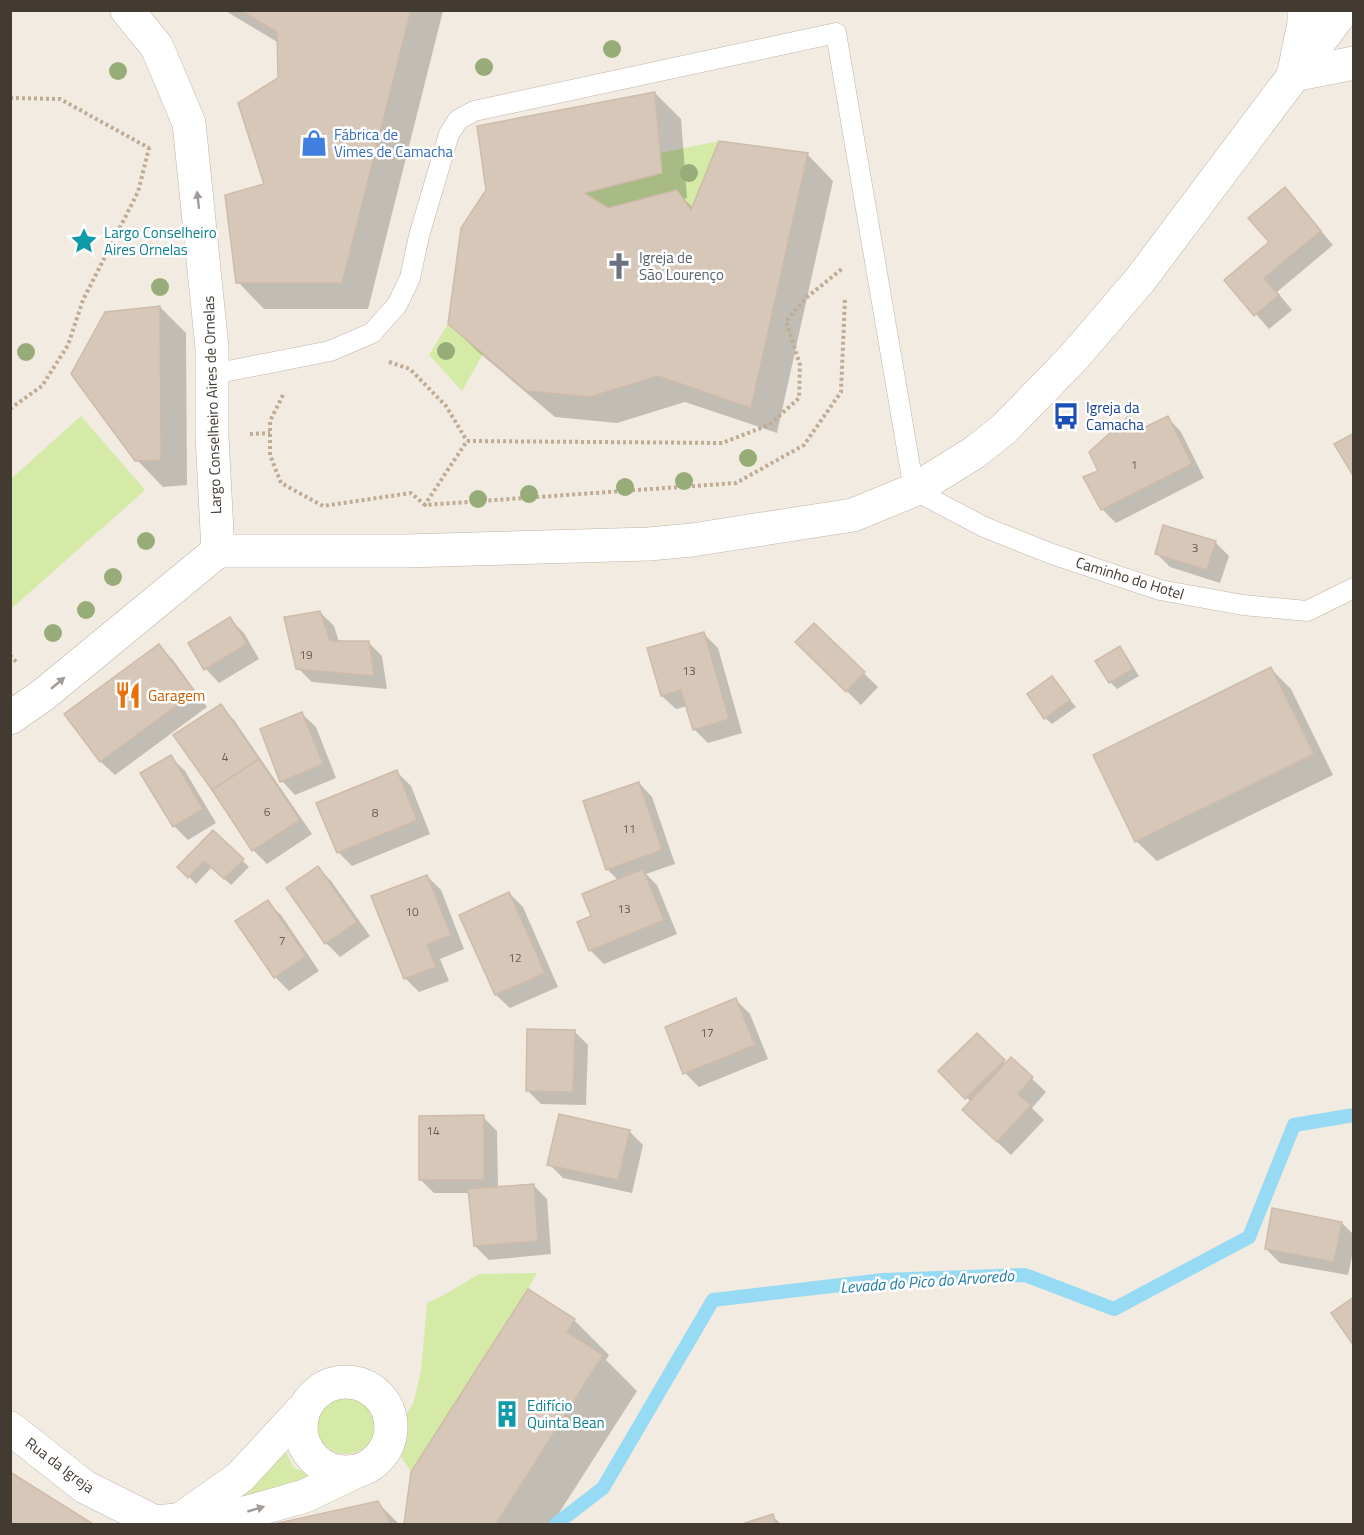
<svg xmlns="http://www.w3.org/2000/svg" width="1364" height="1535" font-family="'Titillium Web',sans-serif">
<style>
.green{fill:#d4eaa6}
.shadow{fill:#0003}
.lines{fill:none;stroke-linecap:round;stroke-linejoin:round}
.stream{stroke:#97daf4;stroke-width:14}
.building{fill:#d7c7b9;stroke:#cfbba9;stroke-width:1.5}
.lane-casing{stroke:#c0b4a6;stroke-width:21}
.street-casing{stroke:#c0b4a6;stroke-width:34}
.path{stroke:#c0ab93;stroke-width:4;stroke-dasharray:3 3;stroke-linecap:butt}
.lane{stroke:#fff;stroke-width:20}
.street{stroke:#fff;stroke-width:33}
.tree{fill:#97ac78}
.oneway{fill:#a19c98}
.labels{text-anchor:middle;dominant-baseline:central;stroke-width:5;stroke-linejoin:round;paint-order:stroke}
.number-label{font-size:12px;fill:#685d54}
.shop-label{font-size:15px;fill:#366cbe;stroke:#fff;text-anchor:start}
.culture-label{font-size:15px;fill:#0d838f;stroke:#fff;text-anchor:start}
.worship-label{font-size:15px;fill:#5b616d;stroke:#fff;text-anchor:start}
.street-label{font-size:15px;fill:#433a32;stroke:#fff}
.transit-label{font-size:15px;fill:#164399;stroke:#fff;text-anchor:start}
.food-label{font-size:15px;fill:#c56008;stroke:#fff;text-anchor:start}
.water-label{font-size:16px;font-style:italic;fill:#237ea5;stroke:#fff}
</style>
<rect width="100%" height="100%" fill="#f2ebe1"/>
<!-- green -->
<g class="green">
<path d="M719,141L691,210L677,190L608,208L584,193L662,173L660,153Z"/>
<path d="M448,324L483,354L462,391L429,355Z"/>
<path d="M81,416L145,490L11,609V479Z"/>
<path d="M537,1273L528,1289L411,1472L392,1442L414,1401L421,1371L427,1303L442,1296L479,1274Z"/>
<circle cx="346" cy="1424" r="30"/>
<path d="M284,1448L293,1467L312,1476L291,1485L231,1499Z"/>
</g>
<!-- shadow -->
<g class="shadow">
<path d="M224,10L443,11L368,309H264L238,282L266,185L280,79L279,43Z"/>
<path d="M655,93L681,119L687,198L684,199L693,208L807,154L833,181L777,433L685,402L617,423L555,417L476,350L450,324Z"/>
<path d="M1285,189L1333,245L1277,292L1292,310L1269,329L1226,280L1271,243Z"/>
<path d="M160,307L186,333L187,485L163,487L137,460Z"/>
<path d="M1130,417L1143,430L1168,418L1181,432L1204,478L1116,523L1102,509L1100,472Z"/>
<path d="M1215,542L1229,556L1220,583L1170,567L1156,553Z"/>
<path d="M320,612L334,626L339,642H368L382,656L387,689L312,682L298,668Z"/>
<path d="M230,619L244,633L259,659L219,683L206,669L190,644Z"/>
<path d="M814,625L878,687L861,705L797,642Z"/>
<path d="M704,634L718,648L742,733L708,743L694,729L688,706L676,709L662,696Z"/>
<path d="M159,646L173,660L207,707L115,775L101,762L66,714Z"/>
<path d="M1119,648L1126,655L1139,676L1117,689L1110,682L1097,661Z"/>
<path d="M1271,669L1291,689L1333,775L1157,861L1136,841Z"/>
<path d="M1052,678L1076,707L1052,724L1045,718Z"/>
<path d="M220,706L234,720L312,834L267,864L253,850L175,735Z"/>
<path d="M302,714L316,727L336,778L295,795L282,781Z"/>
<path d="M171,757L185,771L216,823L188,840L174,826Z"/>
<path d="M397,772L411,786L430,834L352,866L338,852Z"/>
<path d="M639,783L652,797L675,864L646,874L657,885L677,934L604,964L590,950L593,917L619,881L607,869Z"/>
<path d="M213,832L249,867L231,885L212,867L196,884L179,867Z"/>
<path d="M318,868L331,881L370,936L340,957L326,943Z"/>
<path d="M427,876L441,890L464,949L440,959L449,981L419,992L405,978Z"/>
<path d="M509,893L523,907L558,987L510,1008L496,995L461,915Z"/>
<path d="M267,902L281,915L319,971L289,991L276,978L237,922Z"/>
<path d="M736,1000L750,1014L768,1059L699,1087L685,1073Z"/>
<path d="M574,1031L588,1045L586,1105L541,1104L527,1090Z"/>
<path d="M977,1035L1006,1064L1011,1059L1046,1092L1032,1108L1044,1120L1011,1155L977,1123L971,1102L940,1071Z"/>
<path d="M483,1117L497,1131L498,1188L533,1185L547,1199L551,1254L489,1260L475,1246L470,1193H434L420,1179Z"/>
<path d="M629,1131L643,1145L632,1193L563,1178L549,1164Z"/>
<path d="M1342,1223L1354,1235V1247L1348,1275L1280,1263L1266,1249Z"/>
<path d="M574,1320L609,1355L606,1360L637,1391L552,1524H405L413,1473Z"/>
<path d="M10,1474L90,1524H10Z"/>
<path d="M377,1502L399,1524H281Z"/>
<path d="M772,1516L781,1524H746Z"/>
</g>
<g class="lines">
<!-- stream -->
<path class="stream" d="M556,1524L603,1488L713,1300L883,1280L1025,1275L1114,1309L1249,1237L1294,1125L1354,1115"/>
</g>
<!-- building -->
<g class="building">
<path d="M240,10H411L342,283H236L225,195L264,184L238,103L278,78L277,32Z"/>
<path d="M655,92L662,173L584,193L608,208L677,190L691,210L719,141L808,153L751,408L658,376L590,397L527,391L448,324L461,228L486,190L477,126Z"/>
<path d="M1285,187L1321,231L1264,278L1279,295L1254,316L1224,280L1269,242L1248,218Z"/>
<path d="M160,306L161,460L135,461L71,374L105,312Z"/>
<path d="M1130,415L1137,431L1168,416L1192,464L1101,510L1083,477L1098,471L1089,452Z"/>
<path d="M1354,433V477L1334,444Z"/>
<path d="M1163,525L1216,541L1207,570L1155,554Z"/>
<path d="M320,611L330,641H369L374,676L296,669L284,617Z"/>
<path d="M230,617L247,644L204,670L188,643Z"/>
<path d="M814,623L865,672L846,692L795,642Z"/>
<path d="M704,632L729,719L693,730L681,690L661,696L647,648Z"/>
<path d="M159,644L195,692L100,762L64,714Z"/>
<path d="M1120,646L1133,669L1109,683L1095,661Z"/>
<path d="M1271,667L1314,754L1135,842L1093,755Z"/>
<path d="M1052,676L1070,700L1044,719L1027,694Z"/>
<path d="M221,704L259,759L212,790L173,735Z"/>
<path d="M302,712L323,764L280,782L260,729Z"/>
<path d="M171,755L203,809L173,827L140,773Z"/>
<path d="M259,759L300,820L252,851L212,790Z"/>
<path d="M397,770L417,820L337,853L316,803Z"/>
<path d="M639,782L662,850L606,870L583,801Z"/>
<path d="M213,830L244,859L224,879L204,861L188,878L177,867Z"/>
<path d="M318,866L357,922L325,944L286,888Z"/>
<path d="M643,869L664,920L589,951L577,922L591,916L582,894Z"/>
<path d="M427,875L451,935L427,945L436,967L404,979L371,896Z"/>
<path d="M509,892L545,973L495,995L459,915Z"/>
<path d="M268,900L306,956L274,978L235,921Z"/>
<path d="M736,998L755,1045L683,1074L665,1027Z"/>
<path d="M527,1029L575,1030L573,1092L526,1091Z"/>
<path d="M977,1033L1005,1060L965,1099L938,1071Z"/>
<path d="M1011,1057L1033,1077L1018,1094L1031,1105L997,1142L962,1110Z"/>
<path d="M559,1114L630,1130L618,1180L547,1165Z"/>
<path d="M484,1115V1180H419V1116Z"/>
<path d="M534,1184L538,1241L474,1246L468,1189Z"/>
<path d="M1272,1208L1342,1222L1334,1262L1265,1249Z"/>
<path d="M528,1289L575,1319L567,1332L603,1355L496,1524H404L411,1472Z"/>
<path d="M1354,1297V1346L1331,1313Z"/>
<path d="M10,1472L93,1524H10Z"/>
<path d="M378,1501L391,1524H274Z"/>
<path d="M773,1514L776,1524H742Z"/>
</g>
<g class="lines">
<defs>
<path id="lane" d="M213,374L330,351L372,333L397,305L410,278L419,236L449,134L458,120L474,111L836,33L914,490L984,527L1052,554L1160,590L1243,605L1307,611L1354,588"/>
<g id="street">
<path d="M127,10L157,47L189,123L212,348V436L218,551"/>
<path d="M1295,67L1304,23V10"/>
<path d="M1293,75L1354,63"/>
<path d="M218,551H405L649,544L692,540L853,515L914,490L975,452L1004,429L1074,357L1140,280L1343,10"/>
<path d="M10,718L43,695L218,551"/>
<circle cx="346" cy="1427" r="45"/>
<path d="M10,1428L85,1487L155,1522L241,1514L305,1496L353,1473"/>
<path d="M181,1519L240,1477L302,1410"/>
</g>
</defs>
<!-- lane casing -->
<use href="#lane" class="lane-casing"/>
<!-- street casing -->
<use href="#street" class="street-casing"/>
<!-- path -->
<g class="path">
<path d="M10,98L60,99L149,148L152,147"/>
<path d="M389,362L410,369L446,406L467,441"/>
<path d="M283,395L270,421V455L281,483L323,506L411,493L425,505L736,483L804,445L841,392L845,298"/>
<path d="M10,409L42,386L68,345L83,300L138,192L149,148"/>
<path d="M250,434L270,433"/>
<path d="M424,506L467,441L722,443L769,425L799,398L800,365L786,321L806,298L843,268"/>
<path d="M10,655L18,664"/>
</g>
<!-- lane -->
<use href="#lane" class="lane"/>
<!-- street -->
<use href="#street" class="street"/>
</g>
<!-- trees -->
<g class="tree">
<circle cx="612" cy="49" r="9"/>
<circle cx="484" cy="67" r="9"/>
<circle cx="118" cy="71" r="9"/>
<circle cx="689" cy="173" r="9"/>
<circle cx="160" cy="287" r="9"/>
<circle cx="446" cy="351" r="9"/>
<circle cx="26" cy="352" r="9"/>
<circle cx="748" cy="458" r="9"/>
<circle cx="684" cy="481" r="9"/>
<circle cx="625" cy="487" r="9"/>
<circle cx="529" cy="494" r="9"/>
<circle cx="478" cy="499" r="9"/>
<circle cx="146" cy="541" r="9"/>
<circle cx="113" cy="577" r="9"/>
<circle cx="86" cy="610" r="9"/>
<circle cx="53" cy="633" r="9"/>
</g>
<!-- one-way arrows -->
<defs><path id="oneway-solid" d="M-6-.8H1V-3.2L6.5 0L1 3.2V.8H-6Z" transform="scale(1.5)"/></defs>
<g class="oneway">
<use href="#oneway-solid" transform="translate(198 200) rotate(-97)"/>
<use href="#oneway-solid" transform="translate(58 683) rotate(-40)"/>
<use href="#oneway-solid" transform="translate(256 1509) rotate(-16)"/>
</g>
<!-- icons -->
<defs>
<symbol id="shop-bare" viewBox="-9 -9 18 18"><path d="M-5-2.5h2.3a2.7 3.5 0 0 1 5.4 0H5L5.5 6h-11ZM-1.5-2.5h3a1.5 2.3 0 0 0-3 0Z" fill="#3f7fe0" stroke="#fff" stroke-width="2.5" paint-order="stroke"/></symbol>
<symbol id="sight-bare" viewBox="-9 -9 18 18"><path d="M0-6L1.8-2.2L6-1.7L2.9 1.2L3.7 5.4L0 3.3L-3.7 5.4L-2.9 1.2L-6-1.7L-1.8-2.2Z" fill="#0f9aa8" stroke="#fff" stroke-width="2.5" paint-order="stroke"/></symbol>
<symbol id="church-bare" viewBox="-9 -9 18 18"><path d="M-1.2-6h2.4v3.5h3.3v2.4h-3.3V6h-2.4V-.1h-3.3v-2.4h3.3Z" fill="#6b7280" stroke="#fff" stroke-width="2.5" paint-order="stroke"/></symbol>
<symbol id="bus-bare" viewBox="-9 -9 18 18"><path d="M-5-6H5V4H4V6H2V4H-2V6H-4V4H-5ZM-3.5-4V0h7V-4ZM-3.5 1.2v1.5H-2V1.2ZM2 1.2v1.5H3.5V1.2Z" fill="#1a4fb4" stroke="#fff" stroke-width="2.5" paint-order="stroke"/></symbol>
<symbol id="restaurant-bare" viewBox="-9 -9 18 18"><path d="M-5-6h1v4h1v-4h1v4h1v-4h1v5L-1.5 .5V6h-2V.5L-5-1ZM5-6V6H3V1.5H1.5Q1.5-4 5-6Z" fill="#e8710a" stroke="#fff" stroke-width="2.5" paint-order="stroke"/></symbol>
<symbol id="building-bare" viewBox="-9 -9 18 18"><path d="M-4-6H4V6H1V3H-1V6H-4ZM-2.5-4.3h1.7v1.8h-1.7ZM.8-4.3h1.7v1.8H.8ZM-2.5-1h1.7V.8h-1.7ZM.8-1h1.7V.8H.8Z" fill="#0f9aa8" stroke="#fff" stroke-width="2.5" paint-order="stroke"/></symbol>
</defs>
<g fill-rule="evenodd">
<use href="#shop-bare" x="295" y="124" width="38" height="38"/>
<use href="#sight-bare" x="65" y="222" width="38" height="38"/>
<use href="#church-bare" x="600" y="247" width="38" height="38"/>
<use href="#bus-bare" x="1047" y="397" width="38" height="38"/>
<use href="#restaurant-bare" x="109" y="676" width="38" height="38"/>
<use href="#building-bare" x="488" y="1395" width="38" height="38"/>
</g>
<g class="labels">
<!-- number labels -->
<g class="number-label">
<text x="1134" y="464">1</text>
<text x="1195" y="547">3</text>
<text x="306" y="654">19</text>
<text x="689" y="670">13</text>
<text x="225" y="756">4</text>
<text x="267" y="811">6</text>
<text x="375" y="812">8</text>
<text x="629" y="828">11</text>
<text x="624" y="908">13</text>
<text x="412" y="911">10</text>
<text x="282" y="940">7</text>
<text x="515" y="957">12</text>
<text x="707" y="1032">17</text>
<text x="433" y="1130">14</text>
</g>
<!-- shop labels -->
<g class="shop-label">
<text x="334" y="134">Fábrica de<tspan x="334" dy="17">Vimes de Camacha</tspan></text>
</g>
<!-- culture labels -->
<g class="culture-label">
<text x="104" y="232">Largo Conselheiro<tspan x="104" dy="17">Aires Ornelas</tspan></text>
<text x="527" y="1405">Edifício<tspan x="527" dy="17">Quinta Bean</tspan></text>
</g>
<!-- worship labels -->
<g class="worship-label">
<text x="639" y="257">Igreja de<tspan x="639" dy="17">São Lourenço</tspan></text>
</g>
<!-- street labels -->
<g class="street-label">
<text transform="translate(212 405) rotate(-92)">Largo Conselheiro Aires de Ornelas</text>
<text transform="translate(1130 578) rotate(17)">Caminho do Hotel</text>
<text transform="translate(60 1465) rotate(37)">Rua da Igreja</text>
</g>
<!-- transit labels -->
<g class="transit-label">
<text x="1086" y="407">Igreja da<tspan x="1086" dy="17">Camacha</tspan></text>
</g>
<!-- food labels -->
<g class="food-label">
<text x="148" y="695">Garagem</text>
</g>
<!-- water labels -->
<g class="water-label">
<text transform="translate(927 1281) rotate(-4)">Levada do Pico do Arvoredo</text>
</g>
</g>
<!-- border -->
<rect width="1364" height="1535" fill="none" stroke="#433a32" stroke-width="24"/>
</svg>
